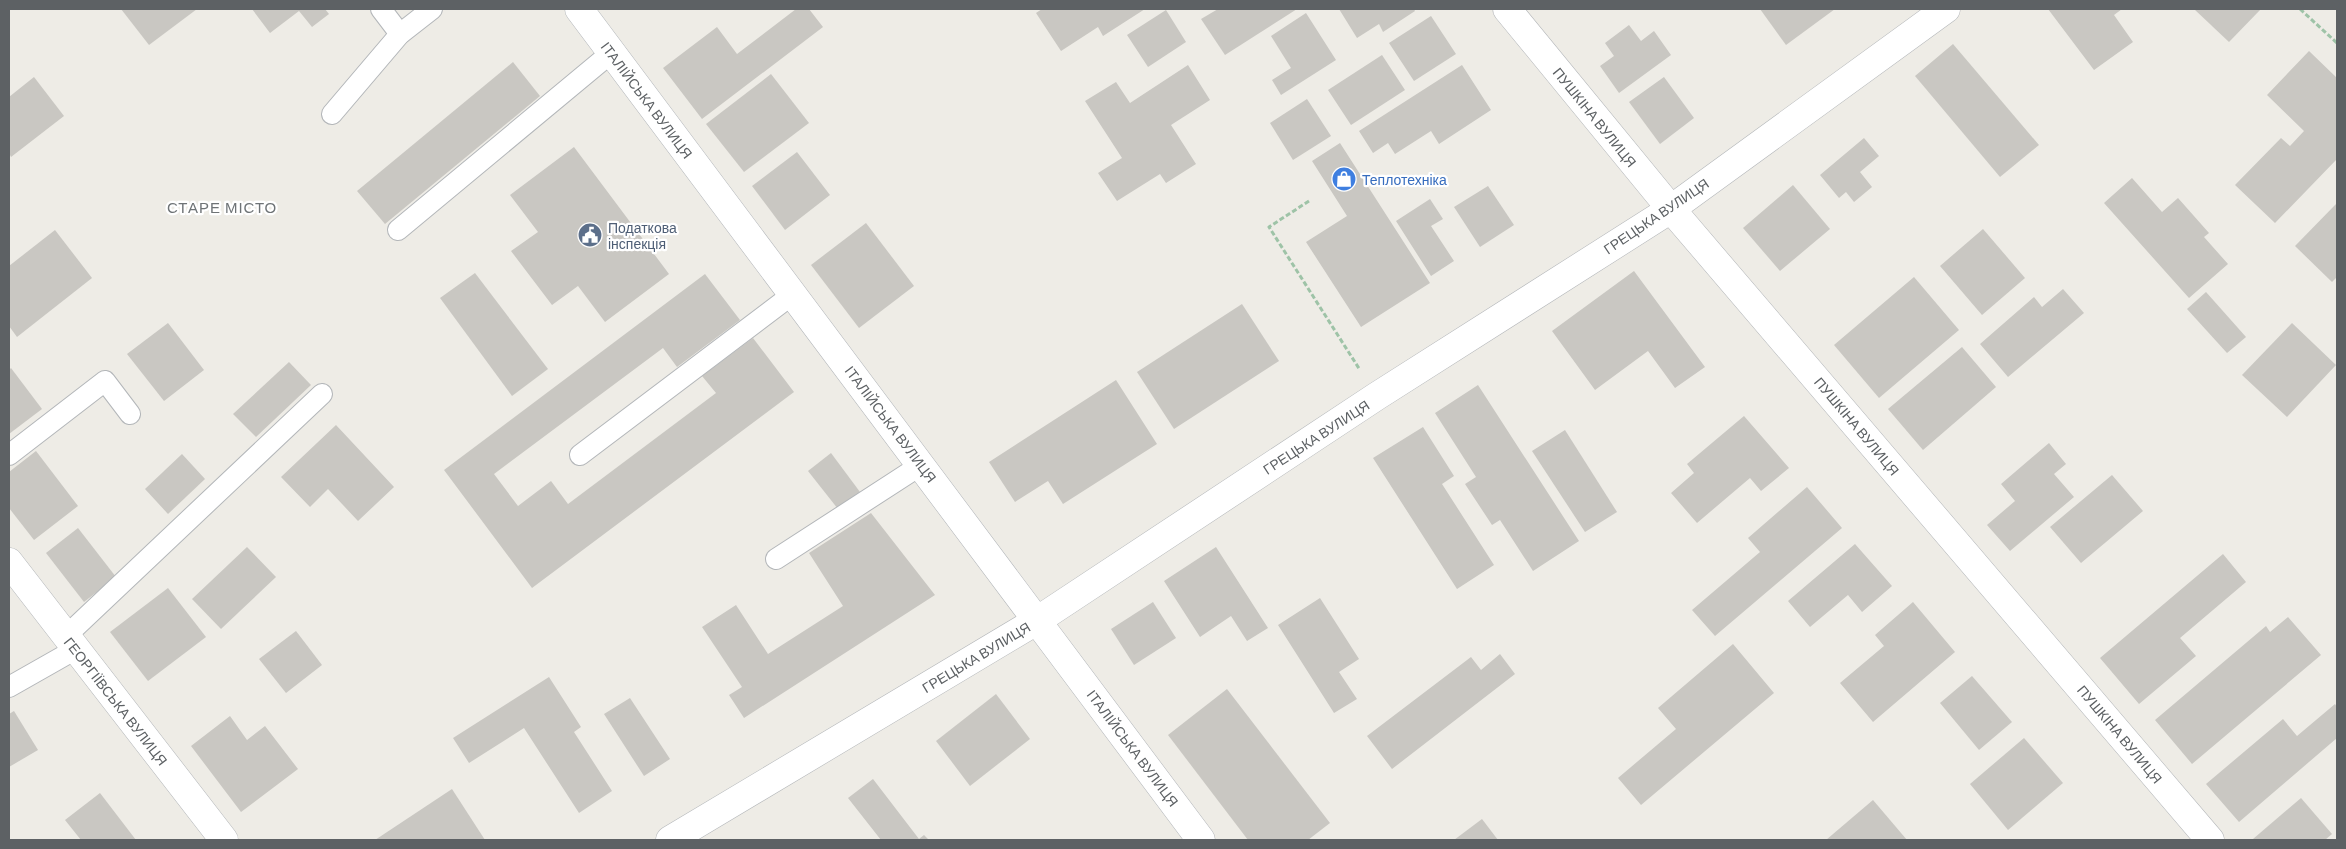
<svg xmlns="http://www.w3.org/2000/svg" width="2346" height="849" font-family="Barlow,sans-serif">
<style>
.building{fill:#c9c7c2}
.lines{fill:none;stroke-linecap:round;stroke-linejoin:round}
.lane-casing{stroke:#b3b6b9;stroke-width:22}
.street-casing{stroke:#b3b6b9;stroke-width:29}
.secondary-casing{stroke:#b2b5b9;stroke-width:29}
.path{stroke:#9ec3a7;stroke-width:3;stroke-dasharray:5 2.5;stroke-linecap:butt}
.lane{stroke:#fff;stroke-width:20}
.street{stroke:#fff;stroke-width:28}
.secondary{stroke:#fff;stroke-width:28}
.labels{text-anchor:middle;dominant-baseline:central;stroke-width:4.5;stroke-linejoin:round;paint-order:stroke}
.street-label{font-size:14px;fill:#5d6164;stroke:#fff}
.shop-label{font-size:14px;fill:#366cbe;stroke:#fff;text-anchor:start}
.service-label{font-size:14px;fill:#4e5e75;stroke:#fff;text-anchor:start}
.neighbourhood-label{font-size:15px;letter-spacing:1px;fill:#6e7376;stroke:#fff}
</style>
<rect width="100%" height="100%" fill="#eeece6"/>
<!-- building -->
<g class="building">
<path d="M121,9H197L149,45Z"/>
<path d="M252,9H325L329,14L312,27L299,11L270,33Z"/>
<path d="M796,9H809L823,27L702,119L663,68L717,27L737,54Z"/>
<path d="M1042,9H1145L1103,36L1098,27L1061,51L1036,13Z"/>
<path d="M1218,9H1297L1225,55L1201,19Z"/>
<path d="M1339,9H1414L1415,11L1383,32L1379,24L1357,38Z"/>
<path d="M1760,9H1835L1786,45Z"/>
<path d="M2048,9H2122L2114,15L2133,42L2094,70Z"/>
<path d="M2194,9H2261L2229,42Z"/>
<path d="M1166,10L1186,42L1148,67L1127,35Z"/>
<path d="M1306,13L1336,60L1281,95L1272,80L1291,68L1271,36Z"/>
<path d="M1431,16L1456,54L1414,81L1389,43Z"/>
<path d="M1629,25L1641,41L1654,31L1671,55L1619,93L1600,66L1614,56L1605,43Z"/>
<path d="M1953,44L2039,145L2000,177L1915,76Z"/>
<path d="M2309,51L2337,78V159L2275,223L2235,185L2281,138L2290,146L2304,131L2267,95Z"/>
<path d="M1382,55L1405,90L1351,125L1328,90Z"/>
<path d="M513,62L540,96L385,224L357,191Z"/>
<path d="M1188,65L1210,100L1171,125L1196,164L1166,183L1160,174L1117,201L1098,173L1122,158L1085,101L1116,82L1130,103Z"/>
<path d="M1462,65L1491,110L1439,144L1431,131L1395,154L1388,143L1373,153L1359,131Z"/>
<path d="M771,74L809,123L744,172L706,124Z"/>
<path d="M34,77L64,116L11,157L9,153V97Z"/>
<path d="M1664,77L1694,118L1660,144L1629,102Z"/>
<path d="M1307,99L1331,136L1293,160L1270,123Z"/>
<path d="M1864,138L1879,156L1860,172L1872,187L1854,202L1846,192L1839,198L1820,175Z"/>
<path d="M1340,143L1430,283L1361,327L1306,242L1347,216L1312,161Z"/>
<path d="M574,147L669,274L605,322L578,286L552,305L511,251L538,232L510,195Z"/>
<path d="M797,152L830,195L785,230L752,186Z"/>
<path d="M2132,178L2162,212L2178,198L2209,233L2204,237L2228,264L2189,298L2104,203Z"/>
<path d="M1793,185L1830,229L1780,271L1743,228Z"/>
<path d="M1488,186L1514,225L1480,247L1454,207Z"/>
<path d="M1430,199L1443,219L1431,226L1454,261L1431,276L1396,221Z"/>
<path d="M2337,203V277L2332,282L2295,246Z"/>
<path d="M866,223L914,286L859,328L811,265Z"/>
<path d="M1983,229L2025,278L1982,315L1940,266Z"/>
<path d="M55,230L92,278L17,337L9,326V266Z"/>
<path d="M1634,271L1705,367L1675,388L1648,351L1595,390L1552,331Z"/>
<path d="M475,273L548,369L512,396L440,298Z"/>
<path d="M705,274L740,320L677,367L663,348L494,474L518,506L551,481L568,504L716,393L702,376L753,338L794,392L532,588L444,470Z"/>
<path d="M1914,277L1959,330L1879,398L1834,345Z"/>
<path d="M2063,289L2084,313L2008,377L1980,344L2034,297L2042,307Z"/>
<path d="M2206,292L2246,337L2227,353L2187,309Z"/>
<path d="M1242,304L1279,361L1174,429L1137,372Z"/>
<path d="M168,323L204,370L164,401L127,354Z"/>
<path d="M2292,323L2336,365L2287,417L2242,375Z"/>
<path d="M1962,347L1996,387L1923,450L1888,409Z"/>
<path d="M289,362L311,385L256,437L233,414Z"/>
<path d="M11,368L42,409L9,434V370Z"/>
<path d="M1116,380L1157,444L1063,504L1048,481L1015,502L989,462Z"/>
<path d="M1478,385L1579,541L1533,571L1500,520L1492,525L1465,484L1476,477L1435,413Z"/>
<path d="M1744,416L1789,468L1761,491L1750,478L1697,523L1671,493L1694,473L1687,464Z"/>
<path d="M336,425L394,487L358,521L328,489L310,507L281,477Z"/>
<path d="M1423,427L1454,476L1442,484L1494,565L1457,589L1373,458Z"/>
<path d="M1565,430L1617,512L1585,532L1532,451Z"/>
<path d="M2049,443L2066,464L2054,474L2074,497L2010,551L1987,525L2015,501L2001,484Z"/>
<path d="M36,451L78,506L34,540L9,508V472Z"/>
<path d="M831,453L860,492L838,509L808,471Z"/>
<path d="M182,454L205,479L168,514L145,489Z"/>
<path d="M2112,475L2143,511L2081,563L2050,527Z"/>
<path d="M1807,487L1842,528L1715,636L1692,610L1760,552L1748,538Z"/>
<path d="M871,513L935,595L744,718L729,695L742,687L702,627L736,605L768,654L843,606L809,553Z"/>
<path d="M78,528L116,577L84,602L46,553Z"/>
<path d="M1855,544L1892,586L1862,612L1848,595L1810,627L1788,601Z"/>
<path d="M247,547L276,577L221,629L192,599Z"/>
<path d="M1216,547L1268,628L1247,641L1231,616L1200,637L1164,581Z"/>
<path d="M2223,554L2246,582L2180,638L2196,656L2139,704L2100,658Z"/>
<path d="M168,588L206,637L148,681L110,632Z"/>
<path d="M1320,598L1359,659L1339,672L1357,699L1334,713L1278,625Z"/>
<path d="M1153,602L1176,638L1134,665L1111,629Z"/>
<path d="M1913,602L1955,652L1873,722L1840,683L1884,646L1875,635Z"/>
<path d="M2288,617L2321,655L2192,764L2155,720L2266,626L2270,632Z"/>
<path d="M296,631L322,665L286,693L259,659Z"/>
<path d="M1733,644L1774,693L1641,805L1618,778L1676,729L1658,708Z"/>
<path d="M1500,654L1515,674L1392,769L1367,736L1471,657L1481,670Z"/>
<path d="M1972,676L2012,722L1979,750L1940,703Z"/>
<path d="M549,677L581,727L574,732L612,791L579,813L524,728L469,763L453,738Z"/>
<path d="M1227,689L1330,823L1308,840H1248L1168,735Z"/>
<path d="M996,694L1030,739L970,786L936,741Z"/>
<path d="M630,698L670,759L644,776L604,714Z"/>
<path d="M2335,704L2337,707V738L2239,822L2206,784L2283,719L2297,736Z"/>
<path d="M14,711L38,750L9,767V714Z"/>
<path d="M230,716L247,740L265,726L298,769L241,812L191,746Z"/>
<path d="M2024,738L2063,783L2008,830L1970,784Z"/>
<path d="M873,779L919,839L924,835L929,840H881L848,798Z"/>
<path d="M452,789L485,840H375Z"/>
<path d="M100,793L136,840H81L65,820Z"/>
<path d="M2301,798L2332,834L2325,840H2254L2253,839Z"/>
<path d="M1873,800L1907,840H1826Z"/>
<path d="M1482,819L1498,840H1454Z"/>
</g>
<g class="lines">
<defs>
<g id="lane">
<path d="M381,9L400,34"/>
<path d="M332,114L400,34L432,9"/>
<path d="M398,230L611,53"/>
<path d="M9,455L105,381L130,414"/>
<path d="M580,455L793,294"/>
<path d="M776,559L921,465"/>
<path d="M66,636L322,394"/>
<path d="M9,687L76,649"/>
</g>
<g id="street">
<path d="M1507,9L1671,209L2210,840"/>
<path d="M9,562L224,840"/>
<path d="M670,840L1038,620L1377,396L1671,209L1946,9"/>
</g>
<path id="secondary" d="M579,9L1201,840"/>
</defs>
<!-- lane casing -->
<use href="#lane" class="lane-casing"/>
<!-- street casing -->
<use href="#street" class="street-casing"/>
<!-- secondary casing -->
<use href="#secondary" class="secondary-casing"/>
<!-- path -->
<g class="path">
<path d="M2300,9L2337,43"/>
<path d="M1309,201L1269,227L1360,370"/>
</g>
<!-- lane -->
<use href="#lane" class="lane"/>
<!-- street -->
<use href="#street" class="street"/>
<!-- secondary -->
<use href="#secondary" class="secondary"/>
</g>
<!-- icons -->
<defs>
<symbol id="shop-disc" viewBox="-11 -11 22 22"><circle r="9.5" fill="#3f7fe0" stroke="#fff"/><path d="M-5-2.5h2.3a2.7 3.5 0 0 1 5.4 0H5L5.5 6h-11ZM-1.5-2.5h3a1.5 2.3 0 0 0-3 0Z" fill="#fff"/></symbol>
<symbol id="civic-disc" viewBox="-11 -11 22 22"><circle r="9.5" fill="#5c6f8a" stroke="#fff"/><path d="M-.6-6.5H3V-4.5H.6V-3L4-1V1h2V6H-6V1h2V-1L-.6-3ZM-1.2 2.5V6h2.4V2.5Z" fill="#fff"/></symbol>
</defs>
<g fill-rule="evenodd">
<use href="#shop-disc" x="1330" y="165" width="28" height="28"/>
<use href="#civic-disc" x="576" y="221" width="28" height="28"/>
</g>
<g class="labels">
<!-- street labels -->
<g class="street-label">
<text transform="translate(647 100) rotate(53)">ІТАЛІЙСЬКА ВУЛИЦЯ</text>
<text transform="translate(1595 117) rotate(51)">ПУШКІНА ВУЛИЦЯ</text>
<text transform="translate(1656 216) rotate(-34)">ГРЕЦЬКА ВУЛИЦЯ</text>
<text transform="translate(891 424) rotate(53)">ІТАЛІЙСЬКА ВУЛИЦЯ</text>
<text transform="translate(1857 426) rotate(50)">ПУШКІНА ВУЛИЦЯ</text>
<text transform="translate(1316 437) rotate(-33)">ГРЕЦЬКА ВУЛИЦЯ</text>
<text transform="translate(976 657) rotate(-31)">ГРЕЦЬКА ВУЛИЦЯ</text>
<text transform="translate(116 701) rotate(52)">ГЕОРГІЇВСЬКА ВУЛИЦЯ</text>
<text transform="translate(2120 734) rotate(50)">ПУШКІНА ВУЛИЦЯ</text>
<text transform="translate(1133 748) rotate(53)">ІТАЛІЙСЬКА ВУЛИЦЯ</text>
</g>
<!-- shop labels -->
<g class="shop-label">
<text x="1362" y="179">Теплотехніка</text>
</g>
<!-- service labels -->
<g class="service-label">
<text x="608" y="227">Податкова<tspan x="608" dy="16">інспекція</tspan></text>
</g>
<!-- neighbourhood labels -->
<g class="neighbourhood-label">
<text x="222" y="207">СТАРЕ МІСТО</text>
</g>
</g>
<!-- border -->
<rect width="2346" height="849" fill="none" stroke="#5d6164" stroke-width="20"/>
</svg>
